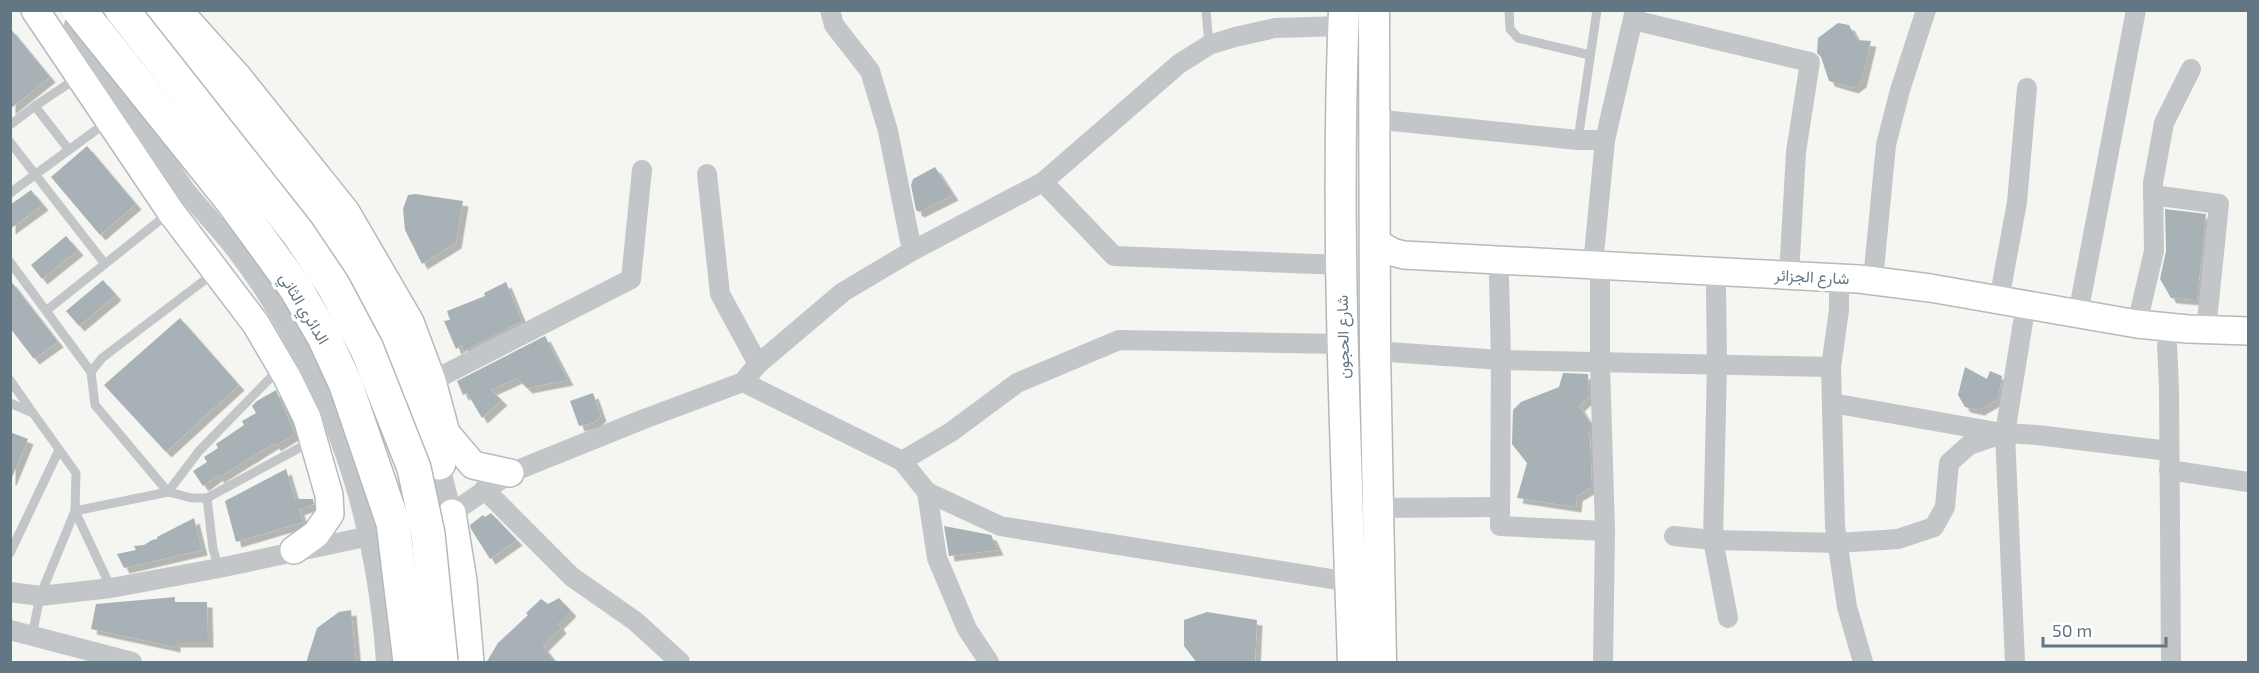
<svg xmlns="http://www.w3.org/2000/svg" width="2259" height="673" font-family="'Exo 2',Vazirmatn,sans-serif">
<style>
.building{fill:#a8b1b6;filter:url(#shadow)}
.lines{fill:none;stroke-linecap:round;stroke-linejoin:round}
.secondary-casing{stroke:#b4babe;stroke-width:30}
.primary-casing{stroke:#b3b8bb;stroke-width:33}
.highway-casing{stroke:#b5b8bb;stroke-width:36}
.lane{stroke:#c2c6c9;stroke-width:9}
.street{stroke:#c2c6c9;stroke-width:20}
.secondary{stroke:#fff;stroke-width:27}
.primary{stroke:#fff;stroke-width:30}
.highway{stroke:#fff;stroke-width:33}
.highway-bridge-casing{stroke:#b5b8bb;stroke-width:36;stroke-linecap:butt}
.highway-bridge{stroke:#fff;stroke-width:33}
.labels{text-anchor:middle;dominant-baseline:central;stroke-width:6;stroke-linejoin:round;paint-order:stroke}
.street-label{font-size:16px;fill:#637683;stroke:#fff}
</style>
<defs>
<filter id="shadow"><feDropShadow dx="5.5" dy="5.5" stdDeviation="0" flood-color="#0004"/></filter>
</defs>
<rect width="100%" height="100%" fill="#f5f5f1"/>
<!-- building -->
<g class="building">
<path d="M1838,23L1849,25L1857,40L1871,41L1861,82L1853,88L1829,81L1821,57L1817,53L1818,38Z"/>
<path d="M10,28L50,77L10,109Z"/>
<path d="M87,146L136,204L100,235L51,177Z"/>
<path d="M935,167L953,195L919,212L916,210L911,185L913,179Z"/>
<path d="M31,190L43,205L10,229V205Z"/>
<path d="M415,194L463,201L456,243L422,264L405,230L403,209L408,195Z"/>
<path d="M2165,209L2206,214L2197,300L2171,298L2160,279L2166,251Z"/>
<path d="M66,236L78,250L42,279L31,265Z"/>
<path d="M10,280L58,342L34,359L10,328Z"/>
<path d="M103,280L116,295L79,326L66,311Z"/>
<path d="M506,282L522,321L464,351L462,345L456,349L444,321L450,320L447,311L485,296L484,293Z"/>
<path d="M180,318L239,385L166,452L104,385Z"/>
<path d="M545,336L568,380L527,388L517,378L491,390L502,400L482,418L467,393L463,395L457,381Z"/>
<path d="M1965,367L1987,379L1990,371L2002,376L1998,399L1979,410L1965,407L1958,395Z"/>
<path d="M1563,373L1588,374L1589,395L1587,399L1579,406L1590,423V432L1588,434L1590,437L1592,487L1577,496L1576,507L1517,498L1527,463L1512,444L1513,410L1521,402L1559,387Z"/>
<path d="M276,390L295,434L275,446L274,443L218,478V475L203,486L193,471L207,462L204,457L218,448L216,444L244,425L242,421L256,413L252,406L257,401Z"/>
<path d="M593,393L601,416L593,423L579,426L570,401Z"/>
<path d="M10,432L28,439L11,480H10Z"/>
<path d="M286,469L295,499H313L314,504L299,510L303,522L236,542L225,501Z"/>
<path d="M491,513L517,540L490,559L471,529L470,525L483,515L485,517Z"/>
<path d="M194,518L202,550L124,568L117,554L136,550L134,546L144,545L152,540L157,539V537Z"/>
<path d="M944,526L991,535L998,550L949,556Z"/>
<path d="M175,597V602H207L208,642H175V647L91,629L96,604Z"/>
<path d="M559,598L571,611L558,624L561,628L543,646L556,663H486L498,643L528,615L526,613L541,599L548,604Z"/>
<path d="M351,610L356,663H306L317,628L339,612Z"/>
<path d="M1207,612L1257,620L1255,663H1197L1184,646V620Z"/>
</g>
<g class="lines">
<defs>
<g id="secondary">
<path d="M35,10L171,212L256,324L287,377L307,418L329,495L330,514L316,534L294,550"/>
<path d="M178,10L238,77L346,212L410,322L432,381L446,433L473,465L510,473"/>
<path d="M1375,242L1392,252L1404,255L1859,279L1930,288L2137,324L2188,329L2248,331"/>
<path d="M452,513L463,581L470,662"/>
</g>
<g id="primary">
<path d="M1344,10C1335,228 1346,445 1353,662"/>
<path d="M1374,10L1375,351L1381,662"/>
</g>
<path id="highway" d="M144,10C248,119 345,219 407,358C421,390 429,430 439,463"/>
</defs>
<!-- secondary casing -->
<use href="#secondary" class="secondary-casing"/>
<!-- primary casing -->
<use href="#primary" class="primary-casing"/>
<!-- highway casing -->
<use href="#highway" class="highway-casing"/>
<!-- lane -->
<g class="lane">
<path d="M1206,10L1209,45"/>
<path d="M1509,10L1510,29L1518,38L1590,55"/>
<path d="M35,106L69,150"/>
<path d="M10,125L35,106L77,78"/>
<path d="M1578,140L1597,10"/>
<path d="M10,142L105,264"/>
<path d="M10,193L107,122"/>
<path d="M10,262L91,372"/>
<path d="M47,310L169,213"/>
<path d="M279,369L199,451L168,492L192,498H207L312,441"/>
<path d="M10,380L33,413"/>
<path d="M10,403L33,413L76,473L75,511L111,588"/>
<path d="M207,498L213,549L219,568"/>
<path d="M10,553L59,450"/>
<path d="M32,636L40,596L75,511L168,492L95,405L91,372L102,358L214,273"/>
</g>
<!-- street -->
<g class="street">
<path d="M830,10L834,25L870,71L888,131L912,251"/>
<path d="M1633,20L1810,62L1796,152L1789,275"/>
<path d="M74,25C100,66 127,106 155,146C166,160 175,176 186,191C201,210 218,227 233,246C254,273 274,304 291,334C349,437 378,544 386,662"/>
<path d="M1373,119L1578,140H1605"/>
<path d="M707,174L720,294L758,364"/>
<path d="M1043,182L1114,256L1341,265"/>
<path d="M2153,195L2219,204L2206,330"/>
<path d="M1593,265L1605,140L1635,10"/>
<path d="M1600,265V364L1605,531L1603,662"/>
<path d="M1499,277L1501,360L1500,526L1605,531"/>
<path d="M1873,280L1886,145L1900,90L1926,10"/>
<path d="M1716,288L1717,365L1713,540L1728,618"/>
<path d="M1839,295V310L1831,367L1835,526L1847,607L1863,662"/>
<path d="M1999,300L2017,202L2027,88"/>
<path d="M2078,314L2136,10"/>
<path d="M2137,324L2154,251L2153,183L2164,123L2191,69"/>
<path d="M2167,345L2169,388L2171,662"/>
<path d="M1375,351L1501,360L1831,367"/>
<path d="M432,381L631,279L642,170"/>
<path d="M743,382L902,461L951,432L1017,383L1119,340L1342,344"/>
<path d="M1832,403L2002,433"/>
<path d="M902,461L927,492L1000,526L1350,582"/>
<path d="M439,463L452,513"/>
<path d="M2169,470L2248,482"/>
<path d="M484,489L572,577L635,621L680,662"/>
<path d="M927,492L937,558L967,629L989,662"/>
<path d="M1376,508L1500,507"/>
<path d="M441,516L452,513L510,473L644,419L743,382L758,364L843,292L912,251L1043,182L1179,64L1209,45L1235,37L1275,28L1343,26"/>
<path d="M1674,536L1713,540L1838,543L1898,539L1934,527L1945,507L1949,463L1969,445L2005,433L2037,435L2169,451"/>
<path d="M10,592L40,596L111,588L219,568L370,536L404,526"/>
<path d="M10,630L132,662"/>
<path d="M2015,662L2005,433L2023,322"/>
</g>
<!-- secondary -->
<use href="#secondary" class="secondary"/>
<!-- primary -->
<use href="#primary" class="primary"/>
<!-- highway -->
<use href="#highway" class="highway"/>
<defs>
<g id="highway-bridge">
<path d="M79,10L233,202L295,287L324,337L346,385L393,523L410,662"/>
<path d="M122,10L298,233L333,285L367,349L414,468L428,534L441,662"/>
</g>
</defs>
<!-- highway-bridge casing -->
<use href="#highway-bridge" class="highway-bridge-casing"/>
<!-- highway-bridge -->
<use href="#highway-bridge" class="highway-bridge"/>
</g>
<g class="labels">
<!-- street labels -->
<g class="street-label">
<text transform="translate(1812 276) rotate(3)">شارع الجزائر</text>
<text transform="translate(305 308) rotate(59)">الدائري الثاني</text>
<text transform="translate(1342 337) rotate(-91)">شارع الحجون</text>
</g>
</g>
<!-- border -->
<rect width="2259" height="673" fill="none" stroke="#637683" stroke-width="24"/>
<!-- scale -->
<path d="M2043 637v9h123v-9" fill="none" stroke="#637683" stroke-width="3"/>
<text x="2052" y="637" font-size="18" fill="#637683" stroke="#ffffff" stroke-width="4.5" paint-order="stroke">50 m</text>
</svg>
